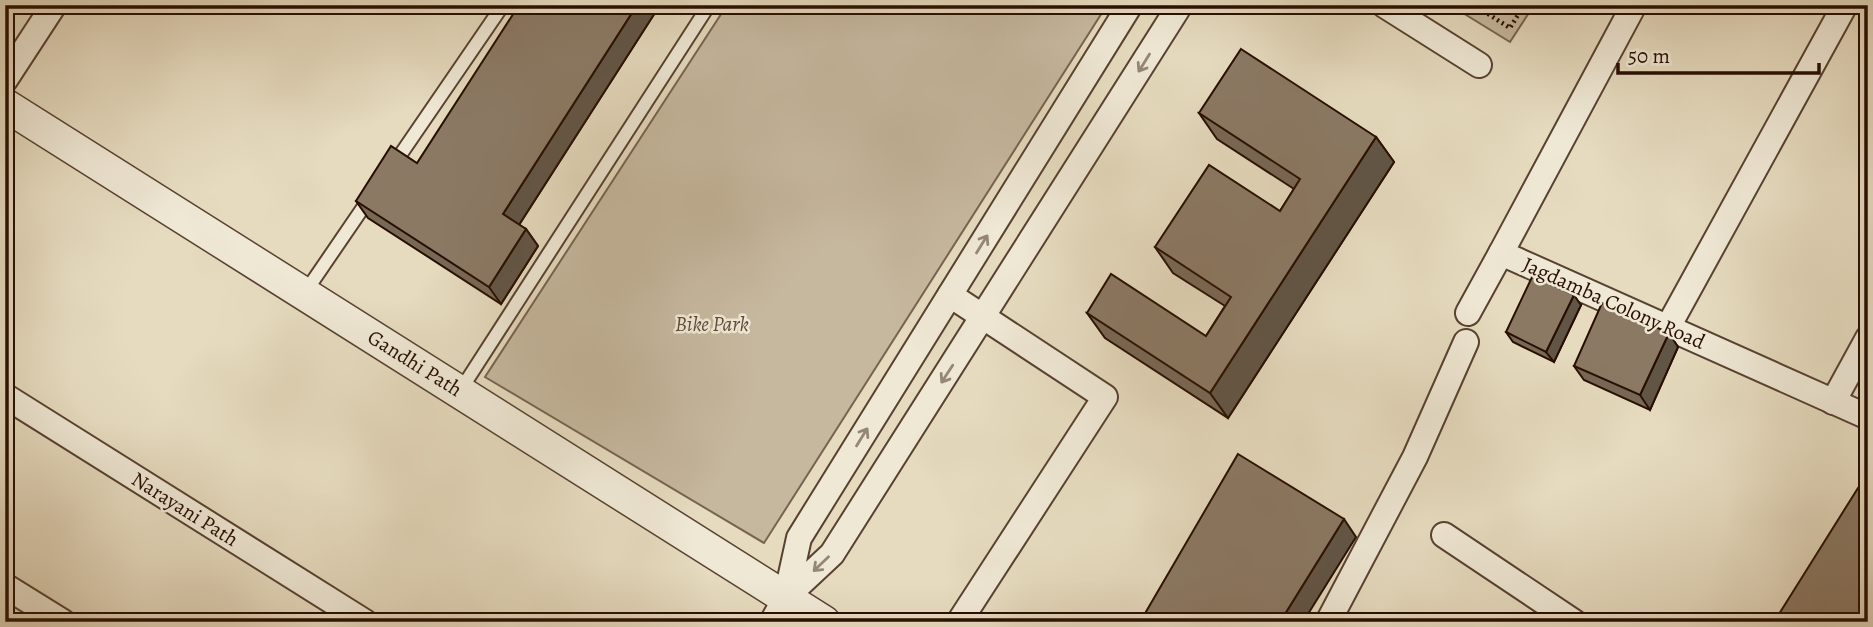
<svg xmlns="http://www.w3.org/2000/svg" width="1873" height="627" font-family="Alegreya,serif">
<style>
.green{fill:#c6b89f;stroke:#776350;stroke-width:2}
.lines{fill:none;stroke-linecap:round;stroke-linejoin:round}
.service-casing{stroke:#584131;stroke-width:16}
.minor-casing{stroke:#584131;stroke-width:28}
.tertiary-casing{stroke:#584131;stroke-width:35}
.path{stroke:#280e02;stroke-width:4.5;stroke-dasharray:2 3.5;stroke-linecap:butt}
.service{stroke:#efe8d5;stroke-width:12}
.minor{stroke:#efe8d5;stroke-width:24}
.tertiary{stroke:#efe8d5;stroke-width:32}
.wall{fill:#786856;stroke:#280e02;stroke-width:2}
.shaded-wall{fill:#615546;stroke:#280e02;stroke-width:2}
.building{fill:#8b7964;stroke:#280e02;stroke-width:2}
.oneway{stroke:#958676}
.labels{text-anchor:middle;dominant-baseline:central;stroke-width:5;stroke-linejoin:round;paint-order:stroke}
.street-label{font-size:21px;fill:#280e02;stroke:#efe8d5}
.park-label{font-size:21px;font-style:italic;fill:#5f4a39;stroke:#efe8d5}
</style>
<rect width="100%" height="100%" fill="#e6dbbf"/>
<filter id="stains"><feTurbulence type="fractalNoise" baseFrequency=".00286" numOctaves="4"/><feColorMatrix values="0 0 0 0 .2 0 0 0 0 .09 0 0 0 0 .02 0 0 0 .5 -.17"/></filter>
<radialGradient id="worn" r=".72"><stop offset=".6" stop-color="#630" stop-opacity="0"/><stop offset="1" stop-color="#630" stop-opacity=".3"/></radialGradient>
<!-- green -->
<g class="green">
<path d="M727,5H1107L764,543L485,377Z"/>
<path d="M1450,5H1534L1510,42Z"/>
</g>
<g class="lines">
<defs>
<g id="service">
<path d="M392,167L503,5"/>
<path d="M304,294L371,196"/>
<path d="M460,391L709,5"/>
</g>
<g id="minor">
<path d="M1130,5L799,538L786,597L832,554L1180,5"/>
<path d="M1384,5L1479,65"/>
<path d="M1634,5L1501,253L1868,417"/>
<path d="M5,80L54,5"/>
<path d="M950,295L1105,397L959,622"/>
<path d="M1468,313L1501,253"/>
<path d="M1668,327L1845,5"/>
<path d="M5,396L365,622"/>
<path d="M1833,402L1868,338"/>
<path d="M1444,535L1574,622"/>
<path d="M5,586L63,622"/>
<path d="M772,622L786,597"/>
<path d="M1328,622L1415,457L1466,342"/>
</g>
<path id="tertiary" d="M5,105L824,622"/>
</defs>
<!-- service casing -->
<use href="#service" class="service-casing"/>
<!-- minor casing -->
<use href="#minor" class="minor-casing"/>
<!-- tertiary casing -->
<use href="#tertiary" class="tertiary-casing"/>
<!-- path -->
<path class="path" d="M1474,5L1510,28L1524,5"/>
<!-- service -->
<use href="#service" class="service"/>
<!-- minor -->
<use href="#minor" class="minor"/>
<!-- tertiary -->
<use href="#tertiary" class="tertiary"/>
</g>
<!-- wall -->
<g class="wall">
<path d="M660,5L519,225L526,229L538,246L501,304L368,218L356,201L417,163Z"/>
<path d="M1199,113L1376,137L1394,162L1228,418L1105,338L1087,313L1206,336L1225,306L1173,273L1155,247L1280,211L1294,189L1217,139Z"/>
<path d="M1581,305L1554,362L1513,342L1506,332Z"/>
<path d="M1669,333L1678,347L1650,410L1584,380L1574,366Z"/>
</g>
<!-- shaded-wall -->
<g class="shaded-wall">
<path d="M637,5H660L515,231L503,214Z"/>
<path d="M1376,137L1394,162L1228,418L1210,393Z"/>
<path d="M526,229L538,246L501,304L489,287Z"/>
<path d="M1574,295L1581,305L1554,362L1546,352Z"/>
<path d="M1669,333L1678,347L1650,410L1640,395Z"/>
<path d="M1344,519L1356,537L1303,622H1280Z"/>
</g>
<!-- building -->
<g class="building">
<path d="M519,5H637L503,214L526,229L489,287L356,201L391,146L417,163Z"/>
<path d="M1241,49L1376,137L1210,393L1087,313L1111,274L1206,336L1231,297L1155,247L1209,165L1280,211L1300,179L1199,113Z"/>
<path d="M1533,275L1574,295L1546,352L1506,332Z"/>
<path d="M1602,303L1669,333L1640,395L1574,366Z"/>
<path d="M1238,454L1344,519L1280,622H1140Z"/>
<path d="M1858,488L1868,493V622H1774Z"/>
</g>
<!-- one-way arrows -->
<defs><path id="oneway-shaft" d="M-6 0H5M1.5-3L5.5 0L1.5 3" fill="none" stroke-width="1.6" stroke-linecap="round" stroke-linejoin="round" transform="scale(1.75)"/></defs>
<g class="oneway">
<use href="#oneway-shaft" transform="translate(1144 63) rotate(122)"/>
<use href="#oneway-shaft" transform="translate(982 244) rotate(-58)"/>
<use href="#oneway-shaft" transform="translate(947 374) rotate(123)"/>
<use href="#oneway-shaft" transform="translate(862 437) rotate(-58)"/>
<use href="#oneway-shaft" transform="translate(821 564) rotate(136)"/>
</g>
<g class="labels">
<!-- street labels -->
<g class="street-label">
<text transform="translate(1614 303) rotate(24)">Jagdamba Colony Road</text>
<text transform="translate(415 363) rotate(32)">Gandhi Path</text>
<text transform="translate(185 509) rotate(32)">Narayani Path</text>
</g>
<!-- park labels -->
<g class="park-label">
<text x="712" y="324">Bike Park</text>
</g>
</g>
<!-- margin -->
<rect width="1873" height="627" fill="none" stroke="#e6dbbf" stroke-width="28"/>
<rect x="7" y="7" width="1859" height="613" fill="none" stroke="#280e02" stroke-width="3.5"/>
<rect x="14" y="14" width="1845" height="599" fill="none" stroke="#280e02" stroke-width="2"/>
<!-- scale -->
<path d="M1618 63v10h201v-10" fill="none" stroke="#280e02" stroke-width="3.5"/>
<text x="1628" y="63" font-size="21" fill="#280e02" stroke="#efe8d5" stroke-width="5" paint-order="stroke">50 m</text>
<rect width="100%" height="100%" filter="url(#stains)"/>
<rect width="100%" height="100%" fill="url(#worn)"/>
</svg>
